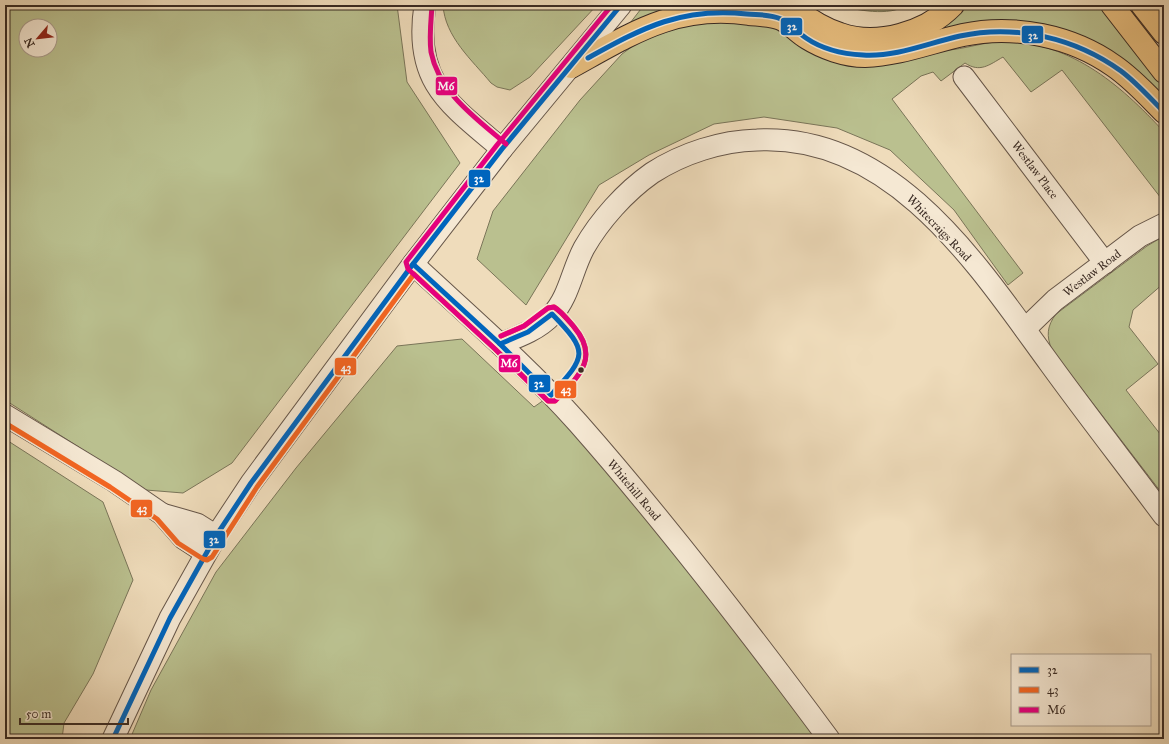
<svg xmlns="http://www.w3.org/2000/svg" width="1169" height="744" font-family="'IM FELL Great Primer',serif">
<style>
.green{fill:#bac08f;stroke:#7a7559;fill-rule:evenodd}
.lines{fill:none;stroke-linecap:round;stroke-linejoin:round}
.minor-casing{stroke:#665649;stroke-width:23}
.major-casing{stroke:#392a23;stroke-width:24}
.minor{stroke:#f5e8d3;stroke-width:21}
.major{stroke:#e8be7e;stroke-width:22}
.bus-1-casing{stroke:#f5e8d3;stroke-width:8}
.bus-2-casing{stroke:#f5e8d3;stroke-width:8}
.bus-3-casing{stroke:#f5e8d3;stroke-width:8}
.bus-1{stroke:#0065bd;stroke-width:5}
.bus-2{stroke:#f26522;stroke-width:5}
.bus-3{stroke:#e5007d;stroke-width:5}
.bus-dot{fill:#392a23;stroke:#f5e8d3;stroke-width:1.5}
.labels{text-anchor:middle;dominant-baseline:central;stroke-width:3.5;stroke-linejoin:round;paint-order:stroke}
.street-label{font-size:12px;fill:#392a23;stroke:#f5e8d3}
.line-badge{stroke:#f5e8d3;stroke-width:1.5}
.badge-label{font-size:11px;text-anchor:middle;font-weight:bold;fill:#fff}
</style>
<rect width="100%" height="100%" fill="#efdcbb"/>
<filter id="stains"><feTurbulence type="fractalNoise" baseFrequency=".005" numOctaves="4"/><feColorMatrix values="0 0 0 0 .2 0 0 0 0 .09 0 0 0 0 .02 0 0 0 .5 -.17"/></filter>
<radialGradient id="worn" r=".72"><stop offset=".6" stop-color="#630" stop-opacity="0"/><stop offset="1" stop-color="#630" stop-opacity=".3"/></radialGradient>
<!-- green -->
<g class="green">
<path d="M5,5H397L407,82L460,163L232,463L183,493L146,490L5,400ZM26,26H50V50H26Z"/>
<path d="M443,5H597L530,77L510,90L497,87L491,83C472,60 445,37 443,5Z"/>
<path d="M644,5H691L627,27Z"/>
<path d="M775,5C784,5 802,23 810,28C849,52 902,50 940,26C948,20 955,12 962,5H1104L1164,82V100C1144,80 1123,61 1098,46C1057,22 992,21 947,32C909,41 875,54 837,43C813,36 794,20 775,5Z"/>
<path d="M835,5H908C887,17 859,10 835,5Z"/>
<path d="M693,13C775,25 857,39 939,50C954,52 980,43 996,42C1067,38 1120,84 1164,132V202L1062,70L1031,92L1003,57C989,65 980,73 965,63L941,81L933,72L921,76L892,99L1023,273L1008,285L954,210L890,150L837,128L764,117L714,124L649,155L599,185L526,305L477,259L493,211L580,100L622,54L671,18Z"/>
<path d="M1164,236V283L1133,310L1129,327L1158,364L1126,390L1164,439V496L1052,350C1046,336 1047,326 1056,314L1147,246Z"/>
<path d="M462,339L534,407L551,395L829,739H130L151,690L216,572L296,468L397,346Z"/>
<path d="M5,439L103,502L133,580L93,674L64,723L62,739H5Z"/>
</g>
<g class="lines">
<defs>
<g id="minor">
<path d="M425,5C413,82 449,104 502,149"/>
<path d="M964,77L1105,263"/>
<path d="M413,264C469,316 527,366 578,423C667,524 749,631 829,739"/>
<path d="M1025,329L1055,300L1140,236L1164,224"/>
<path d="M500,344C518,337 538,330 552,315C569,297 572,270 584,248C600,220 625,192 652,173C683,153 721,141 757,140C894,133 979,267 1050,364C1087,415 1126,465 1164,516"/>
<path d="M5,415L114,481L162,514L183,538L206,553"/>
<path d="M162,514L197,524L216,536"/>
<path d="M113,739L170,618L216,536L251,483L413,264L502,149L621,5"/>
</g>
<g id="major">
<path d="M790,5C805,17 821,28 840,34C877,47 926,33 953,5"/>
<path d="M1112,5L1164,72"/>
<path d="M1142,5L1164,33"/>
<path d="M571,67C631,34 677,3 749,14C758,15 772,15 781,19C790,23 798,33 807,38C823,48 845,56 865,56C899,55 931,42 963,35C1014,24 1072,36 1114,66C1133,79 1148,96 1164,112"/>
</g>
</defs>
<!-- minor casing -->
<use href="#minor" class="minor-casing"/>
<!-- major casing -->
<use href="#major" class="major-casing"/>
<!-- minor -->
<use href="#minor" class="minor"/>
<!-- major -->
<use href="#major" class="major"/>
<defs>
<g id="bus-1">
<path d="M588,58C644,27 682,7 747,14C758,15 771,14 781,19C791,24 797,32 806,38C822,49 843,54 863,55C897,57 928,43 960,36C1016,24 1075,38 1121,71C1137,83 1150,98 1164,112"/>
<path d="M413,264L500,344"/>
<path d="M552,314C590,353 586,356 551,395L500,344L528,332Z"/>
<path d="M113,739L170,618L216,536L251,483L413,264L502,149L621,5"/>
</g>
<path id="bus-2" d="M5,423L110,487L157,519L178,543L203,559L207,560L212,557L257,487L414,274L495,349L548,401H555C579,376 600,358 574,327C568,320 561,311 554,307L548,308L524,326L501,336"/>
<g id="bus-3">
<path d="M432,6C431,21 429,37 431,52C439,93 477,119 506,144"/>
<path d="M501,336L524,326L548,308L554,307C561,311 568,320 574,327C600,358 579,376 555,401H548L495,349L408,269L406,262L497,145L612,5"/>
</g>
</defs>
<!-- bus-1 casing -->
<use href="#bus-1" class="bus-1-casing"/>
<!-- bus-2 casing -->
<use href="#bus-2" class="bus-2-casing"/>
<!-- bus-3 casing -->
<use href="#bus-3" class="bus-3-casing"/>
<!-- bus-1 -->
<use href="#bus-1" class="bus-1"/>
<!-- bus-2 -->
<use href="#bus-2" class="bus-2"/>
<!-- bus-3 -->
<use href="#bus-3" class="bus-3"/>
</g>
<!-- markers -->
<circle class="bus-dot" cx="581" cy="370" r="3.5"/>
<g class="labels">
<!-- street labels -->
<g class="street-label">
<text transform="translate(1035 170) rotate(53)">Westlaw Place</text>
<text transform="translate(939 228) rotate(46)">Whitecraigs Road</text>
<text transform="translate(1092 273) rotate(-37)">Westlaw Road</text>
<text transform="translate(634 490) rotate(50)">Whitehill Road</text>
</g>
</g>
<g class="line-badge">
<rect x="780" y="17" width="23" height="19" rx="4" fill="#0065bd"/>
<rect x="1021" y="25" width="23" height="19" rx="4" fill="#0065bd"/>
<rect x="435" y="76" width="23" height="20" rx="4" fill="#e5007d"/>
<rect x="468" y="169" width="23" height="19" rx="4" fill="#0065bd"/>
<rect x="498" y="354" width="23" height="19" rx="4" fill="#e5007d"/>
<rect x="334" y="357" width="23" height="19" rx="4" fill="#f26522"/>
<rect x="528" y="374" width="23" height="19" rx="4" fill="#0065bd"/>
<rect x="554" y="380" width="23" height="19" rx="4" fill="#f26522"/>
<rect x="130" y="499" width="23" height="19" rx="4" fill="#f26522"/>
<rect x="203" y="530" width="23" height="19" rx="4" fill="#0065bd"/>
</g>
<g class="badge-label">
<text x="792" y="30">32</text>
<text x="1033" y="39">32</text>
<text x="446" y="90">M6</text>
<text x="479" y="182">32</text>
<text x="509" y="367">M6</text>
<text x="346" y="371">43</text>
<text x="539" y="387">32</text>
<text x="566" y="393">43</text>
<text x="142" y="512">43</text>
<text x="214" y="543">32</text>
</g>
<!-- margin -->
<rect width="1169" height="744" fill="none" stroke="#efdcbb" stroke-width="20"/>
<rect x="6" y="6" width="1157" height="732" fill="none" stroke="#392a23" stroke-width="2"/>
<rect x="10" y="10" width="1149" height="724" fill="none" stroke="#392a23"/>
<!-- legend -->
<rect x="1011" y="654" width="140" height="72" fill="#f5e8d3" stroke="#aa9c8d"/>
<rect x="1019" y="667" width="20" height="6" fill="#0065bd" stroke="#aa9c8d"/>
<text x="1047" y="674" font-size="12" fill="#392a23">32</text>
<rect x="1019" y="687" width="20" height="6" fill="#f26522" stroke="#aa9c8d"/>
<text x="1047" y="694" font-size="12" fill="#392a23">43</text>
<rect x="1019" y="707" width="20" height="6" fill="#e5007d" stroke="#aa9c8d"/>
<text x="1047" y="714" font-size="12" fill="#392a23">M6</text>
<!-- north arrow -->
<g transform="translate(38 38) rotate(242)"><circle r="19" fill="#f5e8d3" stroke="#aa9c8d"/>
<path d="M0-3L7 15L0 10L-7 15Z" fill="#8f2418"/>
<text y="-6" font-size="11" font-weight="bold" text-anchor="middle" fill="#392a23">N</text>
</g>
<!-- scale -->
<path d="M20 718v6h108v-6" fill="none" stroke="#392a23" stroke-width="2"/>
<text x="26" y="718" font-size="12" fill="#392a23" stroke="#f5e8d3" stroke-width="3" paint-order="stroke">50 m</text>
<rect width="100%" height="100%" filter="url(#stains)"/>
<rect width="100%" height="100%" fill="url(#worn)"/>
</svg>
